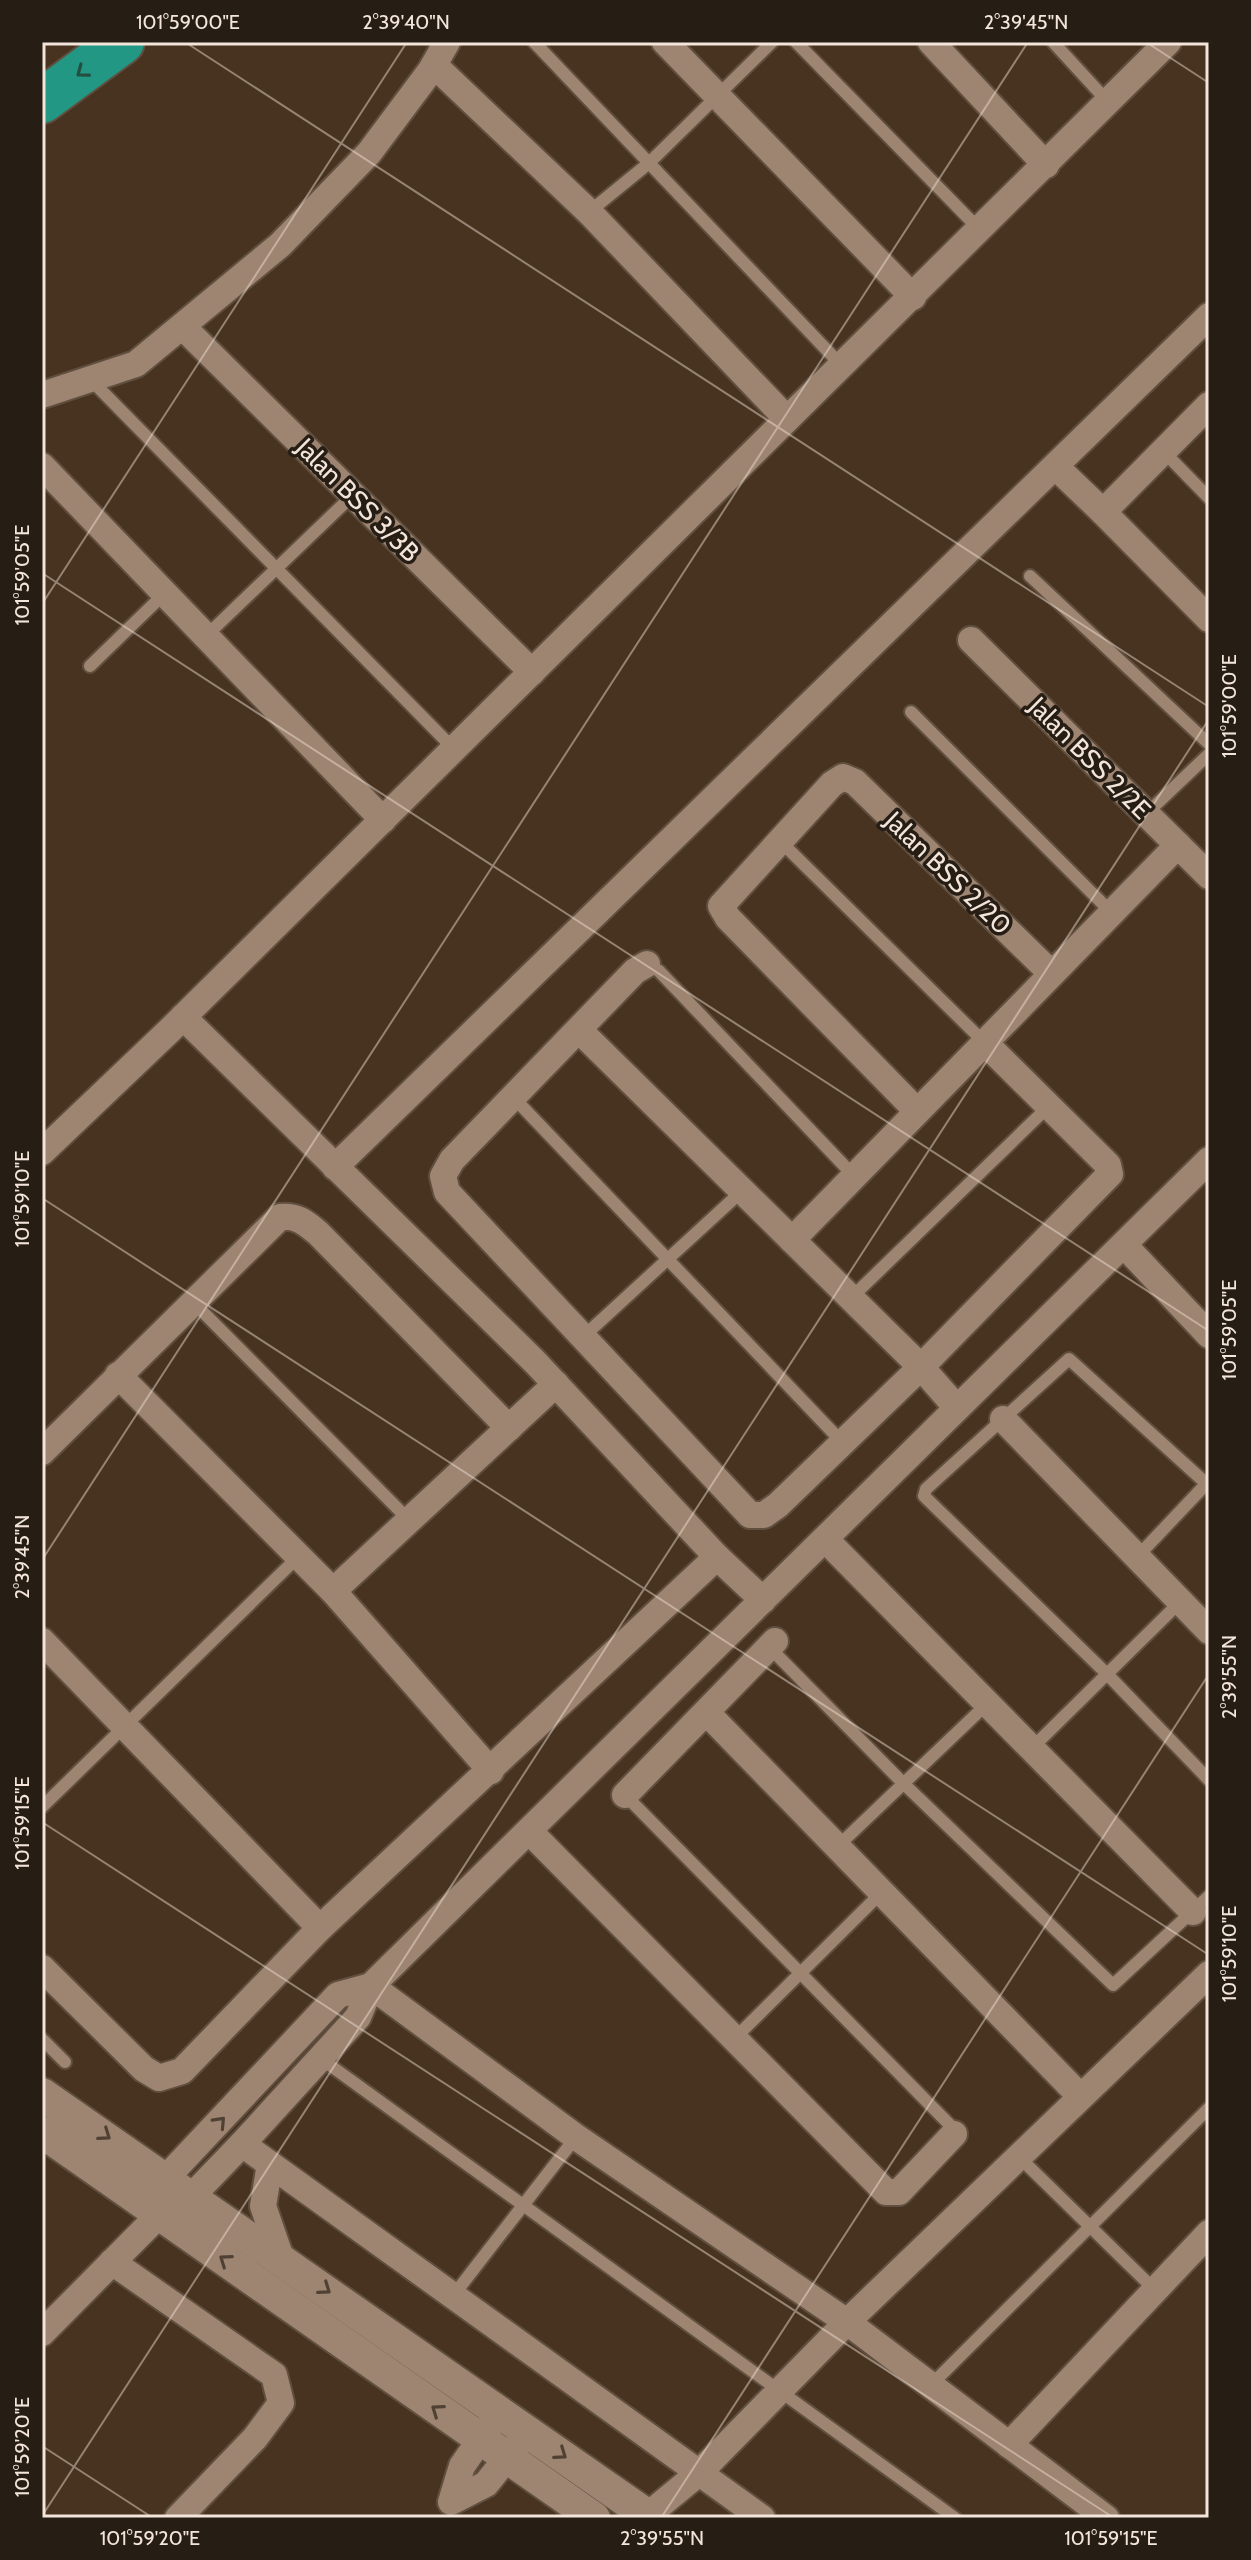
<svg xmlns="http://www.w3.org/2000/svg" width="1251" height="2560" font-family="Cabin,sans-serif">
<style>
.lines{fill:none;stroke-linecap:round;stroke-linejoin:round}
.service-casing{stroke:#604f3f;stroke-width:16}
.minor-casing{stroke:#604f3f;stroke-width:30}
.tertiary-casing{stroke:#604f3f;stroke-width:36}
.motorway-casing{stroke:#604f3f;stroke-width:48}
.service{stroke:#9e8571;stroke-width:12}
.minor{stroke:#9e8571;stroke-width:26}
.tertiary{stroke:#9e8571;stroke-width:32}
.motorway{stroke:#229884;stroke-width:44}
.oneway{stroke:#244e41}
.oneway2{stroke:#504135}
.ticks{fill:none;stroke:#f3e5da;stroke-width:2;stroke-opacity:0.45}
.labels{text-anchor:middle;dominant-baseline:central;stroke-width:7;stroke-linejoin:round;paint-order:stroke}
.street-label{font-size:26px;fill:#f3e5da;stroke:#261d15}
.neatline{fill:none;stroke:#f3e5da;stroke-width:3}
.ticks-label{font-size:20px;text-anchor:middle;fill:#f3e5da}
</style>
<rect width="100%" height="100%" fill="#483321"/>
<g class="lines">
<defs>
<g id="service">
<path d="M534,42L842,366"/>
<path d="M796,42L980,230"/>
<path d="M1053,42L1109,103"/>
<path d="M589,212L649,163L772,42"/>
<path d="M90,379L454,749"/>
<path d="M1164,452L1209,498"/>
<path d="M1030,576L1209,744"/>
<path d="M206,636L353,495"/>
<path d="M90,666L164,594"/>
<path d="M911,712L1110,911"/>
<path d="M1146,814L1209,754"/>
<path d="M779,840L984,1042"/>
<path d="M647,964L659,971L854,1176"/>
<path d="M514,1098L843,1443"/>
<path d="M851,1298L1050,1105"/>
<path d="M193,1302L409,1520"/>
<path d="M584,1336L742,1191"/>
<path d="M1209,1486L1069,1359L926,1489L924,1496L1107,1674L1209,1780"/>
<path d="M1137,1557L1209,1481"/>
<path d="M769,1647L903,1783L1113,1985L1209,1896"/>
<path d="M1033,1747L1181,1601"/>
<path d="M625,1795L951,2126L954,2134"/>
<path d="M42,1807L299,1556"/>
<path d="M838,1846L989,1702"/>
<path d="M42,2039L65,2062"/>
<path d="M734,2039L883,1891"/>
<path d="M320,2058L955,2518"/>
<path d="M1019,2157L1155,2290"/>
<path d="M453,2296L576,2137"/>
<path d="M929,2387L1209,2108"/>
</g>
<g id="minor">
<path d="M665,42L913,297"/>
<path d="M931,42L1046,165"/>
<path d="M434,65L589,212L787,419"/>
<path d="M184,328L532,672"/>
<path d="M42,395L136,364L280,245L369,153L431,70L447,42"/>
<path d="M1209,405L1103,512L1209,619"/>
<path d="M42,466L383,820"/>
<path d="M1056,467L1103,512"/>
<path d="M971,640L1209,876"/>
<path d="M647,964L635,971L452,1160L443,1176L447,1192L750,1515H764L778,1505L921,1367L1110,1174L1108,1165L984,1042"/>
<path d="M183,1017L535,1362L717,1557L763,1600"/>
<path d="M579,1030L921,1367L957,1408"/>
<path d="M917,1111L728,918L721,906L832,784L843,777L855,782L1051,973"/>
<path d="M42,1152L169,1031L1168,42"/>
<path d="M335,1167L1209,316"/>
<path d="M792,1240L1178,845"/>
<path d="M1124,1245L1209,1335"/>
<path d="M118,1375L333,1591L491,1771"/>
<path d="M1003,1419L1209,1631"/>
<path d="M42,1452L280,1217C297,1215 306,1223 318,1233L509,1428"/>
<path d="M825,1539L1193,1912"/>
<path d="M333,1591L556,1384"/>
<path d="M42,1641L320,1928"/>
<path d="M707,1713L1080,2096"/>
<path d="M625,1795L775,1641"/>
<path d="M529,1831L886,2192H899L954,2134"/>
<path d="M42,1968L144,2069L159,2078L182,2071L320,1928L717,1557"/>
<path d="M371,1986L576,2137L847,2322L1106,2518"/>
<path d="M242,2144L762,2518"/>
<path d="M270,2164L263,2206L281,2258"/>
<path d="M163,2197L166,2178L338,1995L371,1986"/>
<path d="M112,2262L274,2375L281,2403L255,2438L178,2518"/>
<path d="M42,2333L160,2214L192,2196L242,2144L358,2017L371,1986L1209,1160"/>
<path d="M491,2424L462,2466L451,2502L486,2484L519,2443"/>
<path d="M1009,2445L1209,2233"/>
<path d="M648,2515L700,2472L847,2322L1209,1974"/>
</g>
<g id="tertiary">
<path d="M42,2094L651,2518"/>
<path d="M42,2132L594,2518"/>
</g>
<path id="motorway" d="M42,101L122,42"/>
</defs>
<!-- service casing -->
<use href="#service" class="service-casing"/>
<!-- minor casing -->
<use href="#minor" class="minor-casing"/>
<!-- tertiary casing -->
<use href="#tertiary" class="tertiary-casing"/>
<!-- motorway casing -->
<use href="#motorway" class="motorway-casing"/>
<!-- service -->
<use href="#service" class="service"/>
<!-- minor -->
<use href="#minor" class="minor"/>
<!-- tertiary -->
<use href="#tertiary" class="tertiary"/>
<!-- motorway -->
<use href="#motorway" class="motorway"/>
</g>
<!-- one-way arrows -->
<defs><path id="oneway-chevron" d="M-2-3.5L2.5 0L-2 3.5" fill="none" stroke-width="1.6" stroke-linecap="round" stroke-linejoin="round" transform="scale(2)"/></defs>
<use class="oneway" href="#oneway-chevron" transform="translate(82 72) rotate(143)"/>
<g class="oneway2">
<use href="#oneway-chevron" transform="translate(220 2122) rotate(-47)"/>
<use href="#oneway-chevron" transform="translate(105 2135) rotate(35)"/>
<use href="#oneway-chevron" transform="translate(225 2260) rotate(-145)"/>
<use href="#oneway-chevron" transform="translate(325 2289) rotate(35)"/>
<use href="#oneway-chevron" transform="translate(437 2410) rotate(-145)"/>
<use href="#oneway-chevron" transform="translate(561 2454) rotate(35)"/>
</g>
<!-- ticks -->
<path class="ticks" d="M185,42L1209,707M1146,42L1209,83M42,573L1209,1331M42,604L407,42M42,1198L1209,1955M42,1560L1028,42M42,1822L1114,2518M42,2446L153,2518M42,2516L1209,719M661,2518L1209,1674"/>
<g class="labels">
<!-- street labels -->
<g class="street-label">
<text transform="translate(358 500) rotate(45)">Jalan BSS 3/3B</text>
<text transform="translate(1090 758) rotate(45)">Jalan BSS 2/2E</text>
<text transform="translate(948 873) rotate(44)">Jalan BSS 2/20</text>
</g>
</g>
<!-- border -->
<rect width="1251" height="2560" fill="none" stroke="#261d15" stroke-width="88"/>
<rect x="44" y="44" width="1163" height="2472" class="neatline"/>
<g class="ticks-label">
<text x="188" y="29">101°59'00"E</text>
<text x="406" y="29">2°39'40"N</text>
<text x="1026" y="29">2°39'45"N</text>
<text transform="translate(22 575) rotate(-90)" y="7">101°59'05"E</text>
<text transform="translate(1229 706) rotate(-90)" y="7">101°59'00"E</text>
<text transform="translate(22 1199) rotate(-90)" y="7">101°59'10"E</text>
<text transform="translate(1229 1330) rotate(-90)" y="7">101°59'05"E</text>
<text transform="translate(22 1557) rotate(-90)" y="7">2°39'45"N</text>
<text transform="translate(1229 1677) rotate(-90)" y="7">2°39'55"N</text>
<text transform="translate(22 1823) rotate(-90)" y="7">101°59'15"E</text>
<text transform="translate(1229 1954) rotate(-90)" y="7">101°59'10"E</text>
<text transform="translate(22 2447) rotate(-90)" y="7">101°59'20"E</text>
<text x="150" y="2545">101°59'20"E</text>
<text x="662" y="2545">2°39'55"N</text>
<text x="1111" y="2545">101°59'15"E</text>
</g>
</svg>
